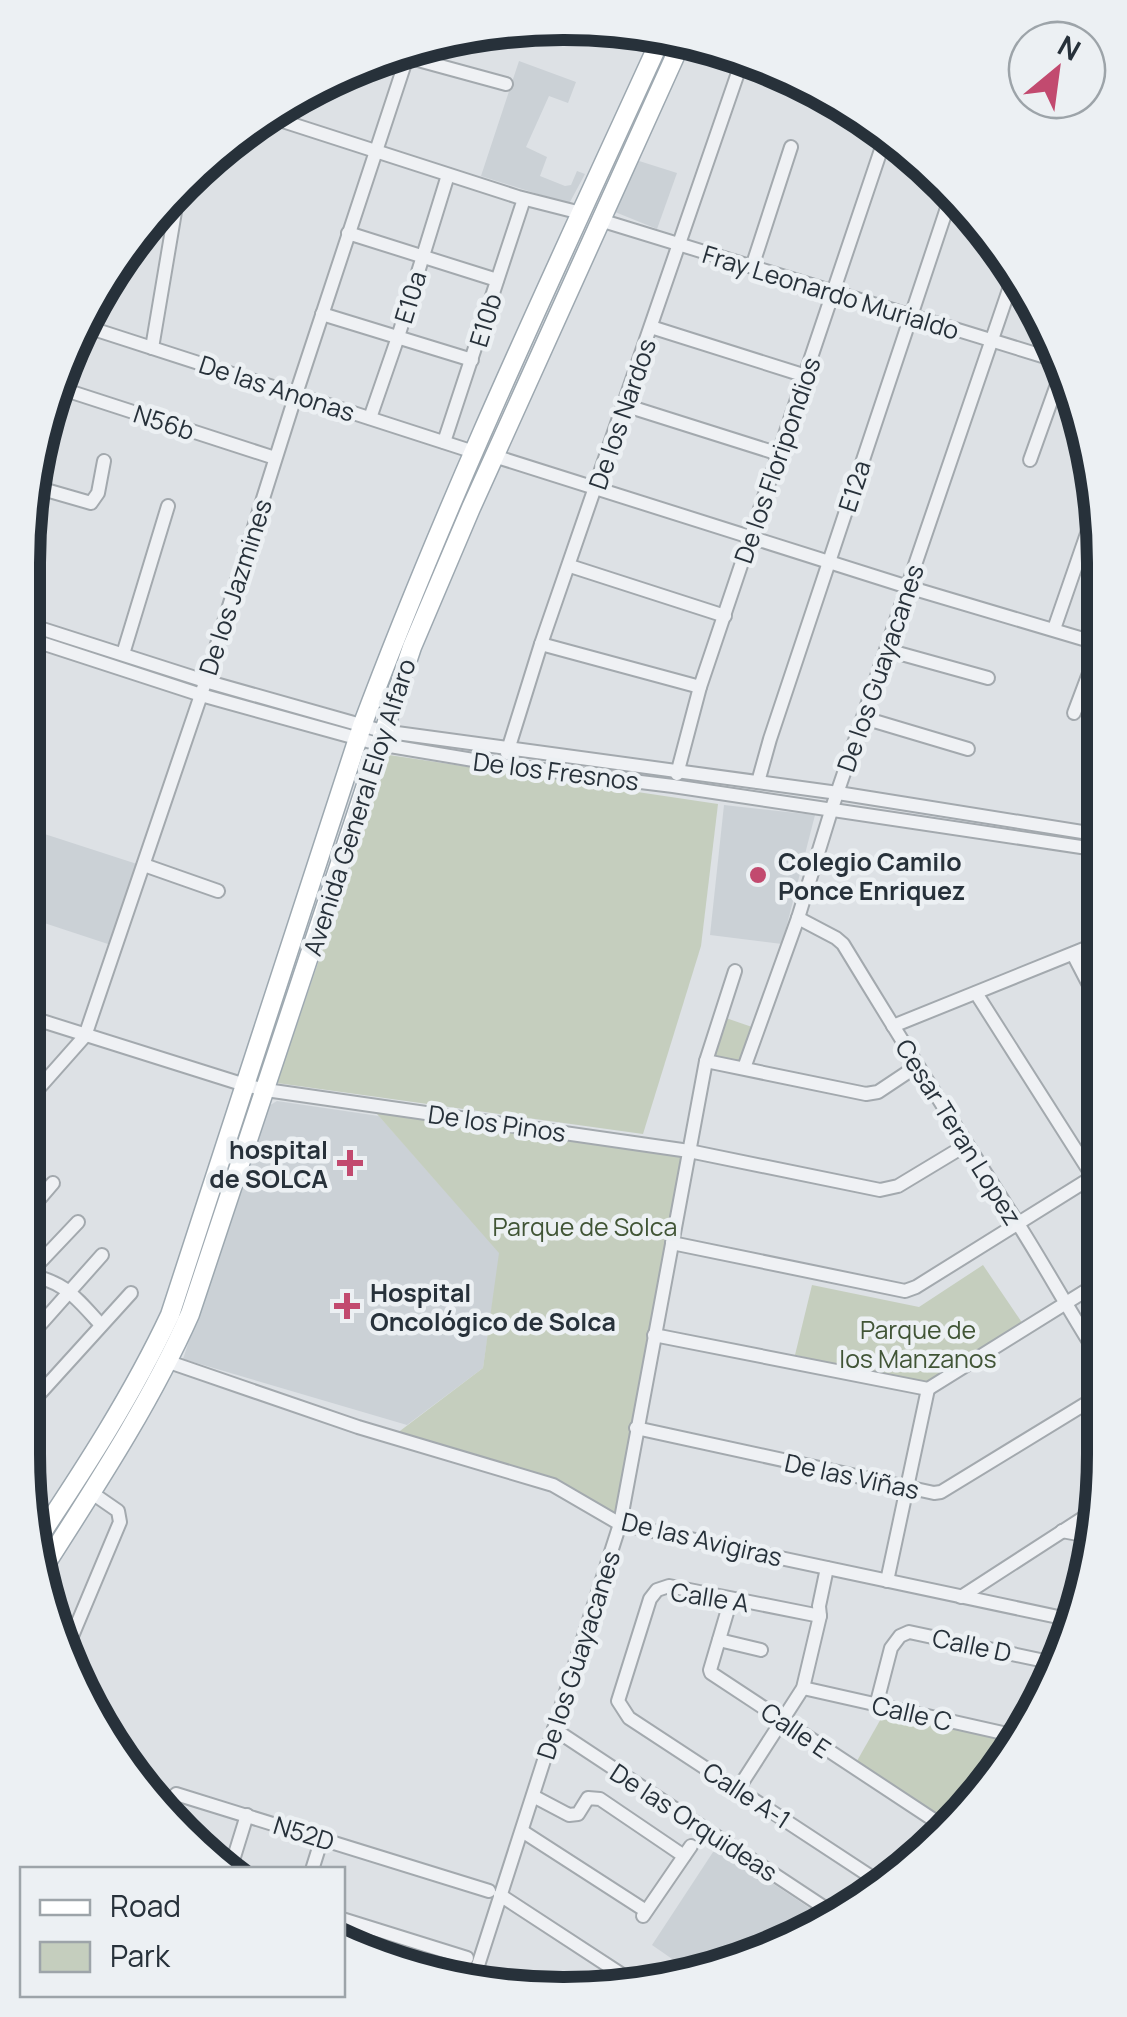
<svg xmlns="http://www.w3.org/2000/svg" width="1127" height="2017" font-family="Manrope,sans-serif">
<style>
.built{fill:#cbd1d6}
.green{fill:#c5cebe}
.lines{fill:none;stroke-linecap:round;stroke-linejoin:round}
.minor-casing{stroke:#a3a9ae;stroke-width:16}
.major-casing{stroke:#9da8b0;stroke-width:21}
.minor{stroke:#eff1f4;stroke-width:12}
.major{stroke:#fff;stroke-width:18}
.poi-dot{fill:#c24a6f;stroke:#ecf0f3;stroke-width:4}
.labels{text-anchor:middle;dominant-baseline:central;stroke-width:9;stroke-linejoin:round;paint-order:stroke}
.street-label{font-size:25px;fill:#27313a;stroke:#ecf0f3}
.poi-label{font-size:25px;font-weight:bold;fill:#27313a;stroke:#ecf0f3;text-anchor:start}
.park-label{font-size:25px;fill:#415536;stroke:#ecf0f3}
.rim{fill:none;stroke:#27313a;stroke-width:12}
</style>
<rect width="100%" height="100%" fill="#dde1e5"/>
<!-- built -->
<g class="built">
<path d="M519,61L576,82L568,103L549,96L526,147L547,157L540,176L565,186L571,185L577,171L585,174L570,202L566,203L481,176Z"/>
<path d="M636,160L677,173L657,229L615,212Z"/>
<path d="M724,805L815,815L782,944L710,935Z"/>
<path d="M23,827L137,864L111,945L23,916Z"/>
<path d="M277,1101L379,1116L500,1253L483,1368L407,1425L183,1359L267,1107Z"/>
<path d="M717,1846L826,1919L770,1954L691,1972L652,1945Z"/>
</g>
<!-- green -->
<g class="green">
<path d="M389,755L718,804L701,946L643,1134L277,1083Z"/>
<path d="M726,1018L752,1027L741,1063L715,1055Z"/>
<path d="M370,1106L689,1151L620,1524L553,1485L392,1437L483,1368L499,1253Z"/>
<path d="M983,1265L1023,1324L925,1383L795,1355L812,1285L919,1307Z"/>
<path d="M887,1708L1021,1737L946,1828L853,1768Z"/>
</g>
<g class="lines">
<defs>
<g id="minor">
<path d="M407,57L506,84"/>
<path d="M270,117L518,197L581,213"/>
<path d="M600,220L1062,362"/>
<path d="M348,233L497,280"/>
<path d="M752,267L791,147"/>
<path d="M322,314L472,360"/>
<path d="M81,325L474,452"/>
<path d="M651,327L806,376"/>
<path d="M152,348L177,200"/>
<path d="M53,386L275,458"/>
<path d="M624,405L779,454"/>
<path d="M370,418L398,337L448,175"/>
<path d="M444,442L524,199"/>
<path d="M494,456L908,587L1100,644"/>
<path d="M1030,460L1064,365"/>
<path d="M32,486L91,503L98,493L104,461"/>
<path d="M570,566L725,616"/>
<path d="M24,623L205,681L382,731L838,793L1101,835"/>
<path d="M1054,629L1091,522"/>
<path d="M23,637L201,695L378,744L503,765L673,786L1101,850"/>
<path d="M541,644L700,687"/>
<path d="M887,650L988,678"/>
<path d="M123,654L168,506"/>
<path d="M1074,713L1100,644"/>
<path d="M864,718L968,749"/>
<path d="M507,753L541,644L741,64"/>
<path d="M677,774L700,687L886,135"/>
<path d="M758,782L770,739L953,190"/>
<path d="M144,865L218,891"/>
<path d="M798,918L836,938L843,944C899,1036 956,1128 1015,1219C1045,1266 1072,1316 1103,1364"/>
<path d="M1073,954L1102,1010"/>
<path d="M976,993L1093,1177"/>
<path d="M23,1015L245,1085L266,1090L689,1151L880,1190L898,1186L966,1145"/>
<path d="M893,1026L1101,942"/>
<path d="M706,1061L866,1094L878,1092L917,1066"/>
<path d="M744,1068L798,918L832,808L1016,269"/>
<path d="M23,1106L85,1036L201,695L296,394L410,48"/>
<path d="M23,1218L53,1183"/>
<path d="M672,1243L905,1291L916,1287L1102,1171"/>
<path d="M23,1273C65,1282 73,1294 101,1325"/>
<path d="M24,1279L78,1222"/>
<path d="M654,1335L928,1389L1103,1280"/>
<path d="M23,1344L102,1255"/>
<path d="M169,1362L358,1427L553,1485L620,1524L1077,1621"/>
<path d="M23,1412L131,1293"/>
<path d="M636,1428L934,1493L941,1492L1103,1393"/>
<path d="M1062,1531L1094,1537"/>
<path d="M887,1581L928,1389"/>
<path d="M961,1597L1100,1507"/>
<path d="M731,1599L710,1670L711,1673L946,1828"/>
<path d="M820,1616L669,1586L657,1590L650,1599L618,1701L629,1718L882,1884"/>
<path d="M719,1640L761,1650"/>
<path d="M65,1653L120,1522L118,1511L92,1493"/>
<path d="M803,1688L1021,1737"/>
<path d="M876,1706L891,1648L900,1636L909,1632L1059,1664"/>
<path d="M554,1729L834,1914"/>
<path d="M131,1777L135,1774L145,1779L142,1790"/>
<path d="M738,1789L803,1688L820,1616L819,1606L827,1568"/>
<path d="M533,1796L569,1815L578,1814L588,1798L600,1799L684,1856"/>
<path d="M169,1816L176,1794L489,1891"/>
<path d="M522,1831L646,1911"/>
<path d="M230,1870L247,1815"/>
<path d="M312,1870L322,1838"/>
<path d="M500,1895L627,1978"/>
<path d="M643,1916L691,1846"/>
<path d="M342,1919L467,1958"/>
<path d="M473,1981L620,1524L706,1061L735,971"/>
</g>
<g id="major">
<path d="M37,1540C85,1468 133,1394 170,1315L362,726C450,491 558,264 662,36"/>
<path d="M42,1570C95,1487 150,1404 190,1314L412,647L471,508L681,43"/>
</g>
</defs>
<!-- minor casing -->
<use href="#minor" class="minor-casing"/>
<!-- major casing -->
<use href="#major" class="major-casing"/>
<!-- minor -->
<use href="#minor" class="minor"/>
<!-- major -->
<use href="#major" class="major"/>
</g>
<!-- markers -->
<g class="poi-dot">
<circle cx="758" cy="875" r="10"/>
<path d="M345 1148h10v10h10v10h-10v10h-10v-10h-10v-10h10z"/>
<path d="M342 1291h10v10h10v10h-10v10h-10v-10h-10v-10h10z"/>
</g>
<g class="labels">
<!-- street labels -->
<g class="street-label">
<text transform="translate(831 292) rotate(17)">Fray Leonardo Murialdo</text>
<text transform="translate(410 297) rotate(-73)">E10a</text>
<text transform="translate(485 320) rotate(-73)">E10b</text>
<text transform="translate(277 388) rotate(18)">De las Anonas</text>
<text transform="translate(622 414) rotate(-71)">De los Nardos</text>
<text transform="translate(164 422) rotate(18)">N56b</text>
<text transform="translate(777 460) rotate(-71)">De los Floripondios</text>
<text transform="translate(854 486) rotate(-72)">E12a</text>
<text transform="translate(235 587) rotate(-72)">De los Jazmines</text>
<text transform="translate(880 668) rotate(-71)">De los Guayacanes</text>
<text transform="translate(556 771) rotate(7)">De los Fresnos</text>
<text transform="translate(359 807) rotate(-72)">Avenida General Eloy Alfaro</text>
<text transform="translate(497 1123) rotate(8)">De los Pinos</text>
<text transform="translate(959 1132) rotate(58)">Cesar Teran Lopez</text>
<text transform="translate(852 1476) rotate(12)">De las Viñas</text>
<text transform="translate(702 1539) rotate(13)">De las Avigiras</text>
<text transform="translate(710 1597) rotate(9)">Calle A</text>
<text transform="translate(972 1645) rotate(12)">Calle D</text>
<text transform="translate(578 1655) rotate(-72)">De los Guayacanes</text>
<text transform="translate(912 1713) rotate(13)">Calle C</text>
<text transform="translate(796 1730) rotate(34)">Calle E</text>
<text transform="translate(747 1795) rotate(33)">Calle A-1</text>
<text transform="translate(694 1822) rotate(33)">De las Orquideas</text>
<text transform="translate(304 1833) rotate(17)">N52D</text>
</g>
<!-- poi labels -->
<g class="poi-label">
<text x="778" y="861">Colegio Camilo<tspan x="778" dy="29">Ponce Enriquez</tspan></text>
<text x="328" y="1149" text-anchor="end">hospital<tspan x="328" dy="29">de SOLCA</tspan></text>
<text x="370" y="1292">Hospital<tspan x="370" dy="29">Oncológico de Solca</tspan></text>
</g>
<!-- park labels -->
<g class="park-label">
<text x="585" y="1226">Parque de Solca</text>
<text x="918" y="1329">Parque de<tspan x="918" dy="29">los Manzanos</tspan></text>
</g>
</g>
<!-- crop -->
<path d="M0 0H1127V2017H0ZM563 40H564A523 523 0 0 1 1087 563V1454A523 523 0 0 1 564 1977H563A523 523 0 0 1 40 1454V563A523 523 0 0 1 563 40Z" fill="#ecf0f3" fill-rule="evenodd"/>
<path class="rim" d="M563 40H564A523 523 0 0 1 1087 563V1454A523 523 0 0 1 564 1977H563A523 523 0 0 1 40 1454V563A523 523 0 0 1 563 40Z"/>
<!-- legend -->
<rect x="20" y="1867" width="325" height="130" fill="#ecf0f3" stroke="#9da4a9" stroke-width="2.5"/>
<rect x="40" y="1900" width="50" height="15" fill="#ffffff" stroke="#9da4a9" stroke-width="2.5"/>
<text x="110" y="1917" font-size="30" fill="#27313a">Road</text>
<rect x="40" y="1942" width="50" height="30" fill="#c5cebe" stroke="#9da4a9" stroke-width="2.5"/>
<text x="110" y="1967" font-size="30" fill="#27313a">Park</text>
<!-- north arrow -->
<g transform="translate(1057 70) rotate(29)"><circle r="48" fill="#ecf0f3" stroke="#9da4a9" stroke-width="2.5"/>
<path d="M0-8L18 38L0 25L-18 38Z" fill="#c24a6f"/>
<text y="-15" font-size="28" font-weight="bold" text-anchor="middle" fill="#27313a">N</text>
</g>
</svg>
